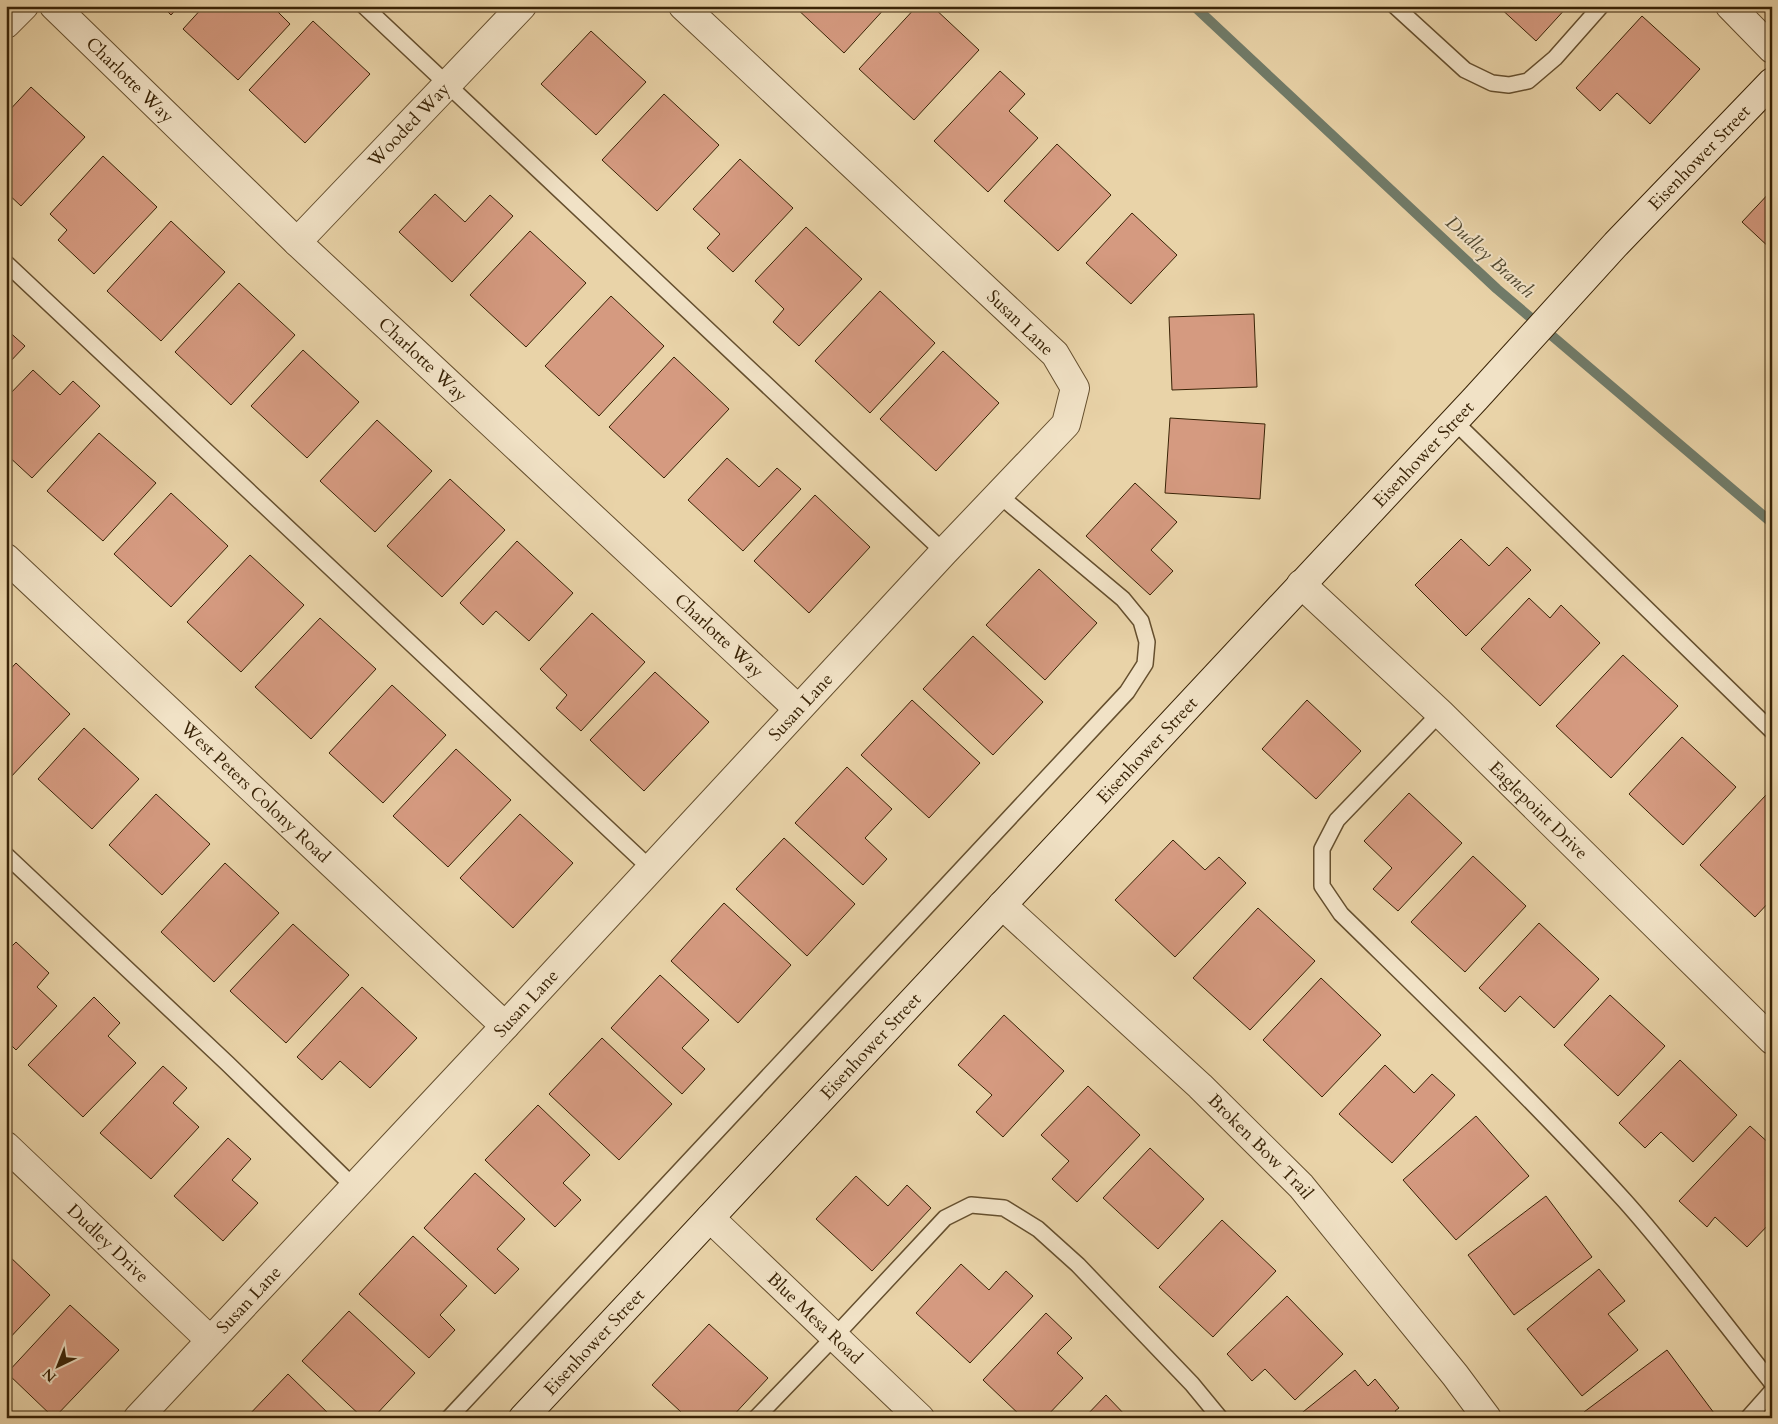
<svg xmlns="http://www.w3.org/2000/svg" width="1778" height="1424" font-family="Cardo,serif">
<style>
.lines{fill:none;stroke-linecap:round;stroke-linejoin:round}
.stream{stroke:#717c6a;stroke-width:10}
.building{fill:#d59a80;stroke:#392306}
.lane-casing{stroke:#654f2e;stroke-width:18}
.street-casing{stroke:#654f2e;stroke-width:30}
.secondary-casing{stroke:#392306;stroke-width:30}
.lane{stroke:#f1e2c6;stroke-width:15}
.street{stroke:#f1e2c6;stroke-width:28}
.secondary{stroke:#f1e2c6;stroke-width:28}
.labels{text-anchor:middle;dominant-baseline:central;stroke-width:4;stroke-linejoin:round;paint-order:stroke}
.street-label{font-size:18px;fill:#392306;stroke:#f1e2c6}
.water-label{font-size:19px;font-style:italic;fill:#504830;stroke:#f1e2c6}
</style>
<rect width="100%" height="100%" fill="#e9d3a8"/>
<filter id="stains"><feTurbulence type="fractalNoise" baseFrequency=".004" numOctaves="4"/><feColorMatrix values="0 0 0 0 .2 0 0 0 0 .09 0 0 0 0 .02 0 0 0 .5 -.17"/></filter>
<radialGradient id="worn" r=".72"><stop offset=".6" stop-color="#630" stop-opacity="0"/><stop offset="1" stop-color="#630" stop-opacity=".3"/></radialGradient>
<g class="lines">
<!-- stream -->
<path class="stream" d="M1194,6L1497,289L1772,523"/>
</g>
<!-- building -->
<g class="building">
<path d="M162,6H179L171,15Z"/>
<path d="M204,6H272L290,24L238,80L183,29Z"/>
<path d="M794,6H887L844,53Z"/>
<path d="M917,6H932L979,50L914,120L859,69Z"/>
<path d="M1498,6H1568L1536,41Z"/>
<path d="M1642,16L1700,69L1650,124L1617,93L1600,111L1576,88Z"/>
<path d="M313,21L370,74L305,143L249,90Z"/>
<path d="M591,31L646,82L596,135L541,84Z"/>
<path d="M1000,71L1025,94L1009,111L1038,138L988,192L934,141Z"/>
<path d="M31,87L85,137L21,206L6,192V114Z"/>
<path d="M664,94L719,145L657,211L602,160Z"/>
<path d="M1057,144L1111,195L1058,251L1004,201Z"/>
<path d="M103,156L157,207L94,274L58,240L67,230L50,214Z"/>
<path d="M740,159L793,208L733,272L707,248L720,234L693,209Z"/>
<path d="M1772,190V250L1742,222Z"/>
<path d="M435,194L465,222L490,195L513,216L452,282L399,232Z"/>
<path d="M1132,213L1177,255L1131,304L1086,263Z"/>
<path d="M171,221L225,272L161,341L107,291Z"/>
<path d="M806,227L862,279L799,346L773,322L784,309L755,281Z"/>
<path d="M530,231L586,283L526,347L470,295Z"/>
<path d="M239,283L295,335L231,405L175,352Z"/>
<path d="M880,291L935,343L870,413L815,361Z"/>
<path d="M611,296L664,346L599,416L545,366Z"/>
<path d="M1254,314L1257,387L1172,390L1169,317Z"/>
<path d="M6,329L25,346L6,366Z"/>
<path d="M303,350L359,402L307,458L251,406Z"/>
<path d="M943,351L999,403L936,471L880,419Z"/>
<path d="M674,357L729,409L664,478L609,427Z"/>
<path d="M33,370L60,395L73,381L100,406L32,478L6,454V398Z"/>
<path d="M1170,418L1265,424L1260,499L1165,493Z"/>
<path d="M377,420L432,471L375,532L320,481Z"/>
<path d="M99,433L156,483L103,541L47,491Z"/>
<path d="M727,458L759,487L777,468L801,489L743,551L688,500Z"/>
<path d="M450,479L505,530L442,597L387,546Z"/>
<path d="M1135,483L1177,522L1151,550L1173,571L1150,595L1086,536Z"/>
<path d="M171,493L228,546L171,607L114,554Z"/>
<path d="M815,495L870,547L809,613L754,561Z"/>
<path d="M1461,539L1489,566L1507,547L1531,570L1466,636L1415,585Z"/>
<path d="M517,541L573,593L529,641L496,611L483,625L460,603Z"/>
<path d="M250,555L304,605L241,672L187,622Z"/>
<path d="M1039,569L1097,623L1045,680L986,625Z"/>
<path d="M1529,598L1550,618L1561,605L1600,643L1540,706L1481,649Z"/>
<path d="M592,613L645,662L581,731L556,708L567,695L540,669Z"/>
<path d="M320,618L376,669L311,739L255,687Z"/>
<path d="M973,636L1043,702L993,755L923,689Z"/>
<path d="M1623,655L1678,706L1611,778L1556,726Z"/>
<path d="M16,663L70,714L9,779L6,776V674Z"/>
<path d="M655,672L709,722L644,791L590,740Z"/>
<path d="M392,685L446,735L383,803L329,753Z"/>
<path d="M912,700L980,763L929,818L861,755Z"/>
<path d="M1307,700L1361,751L1316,799L1262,749Z"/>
<path d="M84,728L139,779L92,829L38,779Z"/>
<path d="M1682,737L1736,787L1683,845L1629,794Z"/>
<path d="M456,749L511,800L448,867L393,816Z"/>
<path d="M847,767L892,809L865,838L887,859L863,885L795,823Z"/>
<path d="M1409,793L1462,843L1398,911L1373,889L1392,868L1364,841Z"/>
<path d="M156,794L210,844L162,895L109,845Z"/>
<path d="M1766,795L1772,800V899L1755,917L1700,865Z"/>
<path d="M520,814L573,863L513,928L460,878Z"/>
<path d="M784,838L855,904L807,956L736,889Z"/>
<path d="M1173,840L1205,870L1219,857L1246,883L1175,957L1115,900Z"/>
<path d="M1473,856L1526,906L1465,972L1411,922Z"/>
<path d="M225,863L279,913L214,982L161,932Z"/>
<path d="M724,903L791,965L738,1023L671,961Z"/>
<path d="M1258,908L1315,961L1250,1030L1193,978Z"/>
<path d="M1539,923L1599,979L1554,1028L1520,996L1505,1012L1479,988Z"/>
<path d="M293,924L349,975L286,1043L230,991Z"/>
<path d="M16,942L49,973L37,987L57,1006L16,1050L6,1040V952Z"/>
<path d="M660,975L709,1020L682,1048L705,1069L682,1094L611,1028Z"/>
<path d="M1321,978L1381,1035L1322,1097L1263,1040Z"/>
<path d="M362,987L417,1038L370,1088L340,1061L322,1080L297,1057Z"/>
<path d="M1610,995L1665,1046L1618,1096L1564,1045Z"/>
<path d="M94,997L120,1023L108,1036L136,1063L83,1117L28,1065Z"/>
<path d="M1004,1015L1064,1071L1003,1137L976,1112L992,1095L958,1065Z"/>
<path d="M602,1038L672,1104L619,1160L549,1094Z"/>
<path d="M1680,1060L1737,1115L1693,1162L1661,1132L1645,1148L1619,1123Z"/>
<path d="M1385,1065L1414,1093L1432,1074L1455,1095L1392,1163L1339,1114Z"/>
<path d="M163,1066L187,1088L173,1103L199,1127L151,1179L100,1133Z"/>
<path d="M1088,1086L1140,1135L1077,1202L1052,1179L1069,1161L1041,1135Z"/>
<path d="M538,1105L590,1155L563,1183L581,1200L555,1227L485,1160Z"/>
<path d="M1476,1116L1529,1176L1456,1240L1403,1180Z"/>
<path d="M1750,1126L1772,1146V1221L1747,1247L1715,1217L1707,1227L1679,1201Z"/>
<path d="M228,1138L251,1159L232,1180L258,1203L223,1241L174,1196Z"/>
<path d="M1150,1148L1204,1199L1158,1249L1103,1198Z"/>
<path d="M475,1173L525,1219L497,1249L519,1269L495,1294L424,1228Z"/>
<path d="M856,1176L888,1206L907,1185L931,1208L872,1271L816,1219Z"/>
<path d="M1546,1196L1592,1257L1514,1315L1468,1255Z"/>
<path d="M1222,1220L1276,1271L1213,1337L1159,1287Z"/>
<path d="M413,1236L467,1286L440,1315L455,1330L429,1358L359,1294Z"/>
<path d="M8,1255L50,1295L6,1342V1257Z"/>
<path d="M961,1264L989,1290L1006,1271L1033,1296L970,1363L916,1313Z"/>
<path d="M1599,1269L1625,1301L1608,1314L1638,1350L1582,1396L1527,1329Z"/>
<path d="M1287,1296L1343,1354L1295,1400L1265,1369L1252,1381L1227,1354Z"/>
<path d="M70,1305L119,1350L54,1418L7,1373Z"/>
<path d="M349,1311L415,1373L373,1418H363L302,1361Z"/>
<path d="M1046,1313L1072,1338L1057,1353L1083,1378L1045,1418H1023L983,1380Z"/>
<path d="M709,1324L768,1378L731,1418H676L681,1412L652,1385Z"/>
<path d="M1667,1350L1714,1413L1707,1418H1588L1584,1412Z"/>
<path d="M1355,1370L1368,1386L1375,1379L1399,1408L1395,1411L1400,1418H1299L1298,1416Z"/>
<path d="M288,1374L333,1418H246Z"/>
<path d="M1106,1395L1128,1418H1084Z"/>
</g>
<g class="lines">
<defs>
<g id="lane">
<path d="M364,6L944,552"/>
<path d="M1395,6L1465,70L1492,83L1509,85L1528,81L1555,58L1601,6"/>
<path d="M6,263L651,869"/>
<path d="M1454,421L1772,731"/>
<path d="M1440,713L1337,820L1322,849V886L1341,914C1437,1008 1534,1101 1624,1200C1676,1258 1723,1322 1772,1383"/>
<path d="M6,855L228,1064L354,1187"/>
<path d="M449,1418L1127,692L1145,664L1147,642L1141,621L1123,599L999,495"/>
<path d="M756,1418L835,1336L945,1218L971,1205L1004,1208L1038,1229L1078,1265L1192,1384L1220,1418"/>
<path d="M1748,1418L1772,1391"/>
</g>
<g id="street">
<path id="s1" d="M54,6L297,242L798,709"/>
<path d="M1730,6L1772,49"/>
<path d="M6,24L24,6"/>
<path id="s2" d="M297,242L522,6"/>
<path id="s3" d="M6,558L505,1026"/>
<path id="s4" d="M1301,584L1440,713L1772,1040"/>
<path id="s5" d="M1002,905L1200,1086L1301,1186L1455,1375L1487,1418"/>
<path id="s6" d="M6,1146L210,1340"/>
<path id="s7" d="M710,1218L920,1418"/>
<path id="s8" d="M138,1418L505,1026L944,552L1066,424L1075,388L1055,354L683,6"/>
</g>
<g id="secondary">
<path id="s9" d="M523,1418L1476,398L1616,244L1772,82"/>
</g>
</defs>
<!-- lane casing -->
<use href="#lane" class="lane-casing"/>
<!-- street casing -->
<use href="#street" class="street-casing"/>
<!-- secondary casing -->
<use href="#secondary" class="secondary-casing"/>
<!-- lane -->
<use href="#lane" class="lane"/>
<!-- street -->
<use href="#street" class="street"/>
<!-- secondary -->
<use href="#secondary" class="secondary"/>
</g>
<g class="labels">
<!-- street labels -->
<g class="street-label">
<text stroke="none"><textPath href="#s1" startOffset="106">Charlotte Way</textPath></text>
<text stroke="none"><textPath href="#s2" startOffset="162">Wooded Way</textPath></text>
<text stroke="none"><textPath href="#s9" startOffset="1724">Eisenhower Street</textPath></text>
<text transform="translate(1020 323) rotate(44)">Susan Lane</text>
<text stroke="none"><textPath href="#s1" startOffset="511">Charlotte Way</textPath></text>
<text stroke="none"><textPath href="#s9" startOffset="1319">Eisenhower Street</textPath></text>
<text stroke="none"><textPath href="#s1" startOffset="916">Charlotte Way</textPath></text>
<text stroke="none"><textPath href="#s8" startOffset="972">Susan Lane</textPath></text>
<text stroke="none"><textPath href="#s9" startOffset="914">Eisenhower Street</textPath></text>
<text stroke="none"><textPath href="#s3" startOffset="342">West Peters Colony Road</textPath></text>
<text stroke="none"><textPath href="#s4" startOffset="328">Eaglepoint Drive</textPath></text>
<text stroke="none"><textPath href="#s8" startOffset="568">Susan Lane</textPath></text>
<text stroke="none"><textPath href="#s9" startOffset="509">Eisenhower Street</textPath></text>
<text stroke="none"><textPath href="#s5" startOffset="354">Broken Bow Trail</textPath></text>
<text stroke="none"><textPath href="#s6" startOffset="141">Dudley Drive</textPath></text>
<text stroke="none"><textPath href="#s8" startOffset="162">Susan Lane</textPath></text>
<text stroke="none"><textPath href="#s7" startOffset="145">Blue Mesa Road</textPath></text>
<text stroke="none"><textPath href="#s9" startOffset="104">Eisenhower Street</textPath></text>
</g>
<!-- water labels -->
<g class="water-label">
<text transform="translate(1490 257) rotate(42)">Dudley Branch</text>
</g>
</g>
<!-- margin -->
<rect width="1778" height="1424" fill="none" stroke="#e9d3a8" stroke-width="25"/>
<rect x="8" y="8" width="1763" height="1409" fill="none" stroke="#392306" stroke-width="2.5"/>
<rect x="12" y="12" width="1753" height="1399" fill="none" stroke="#392306"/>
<!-- north arrow -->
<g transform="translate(58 1366) rotate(223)" stroke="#f1e2c6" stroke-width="4" paint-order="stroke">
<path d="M0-4L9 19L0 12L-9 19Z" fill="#392306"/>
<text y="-8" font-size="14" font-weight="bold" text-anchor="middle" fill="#392306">N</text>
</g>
<rect width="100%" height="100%" filter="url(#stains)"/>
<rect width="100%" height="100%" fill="url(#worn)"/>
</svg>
